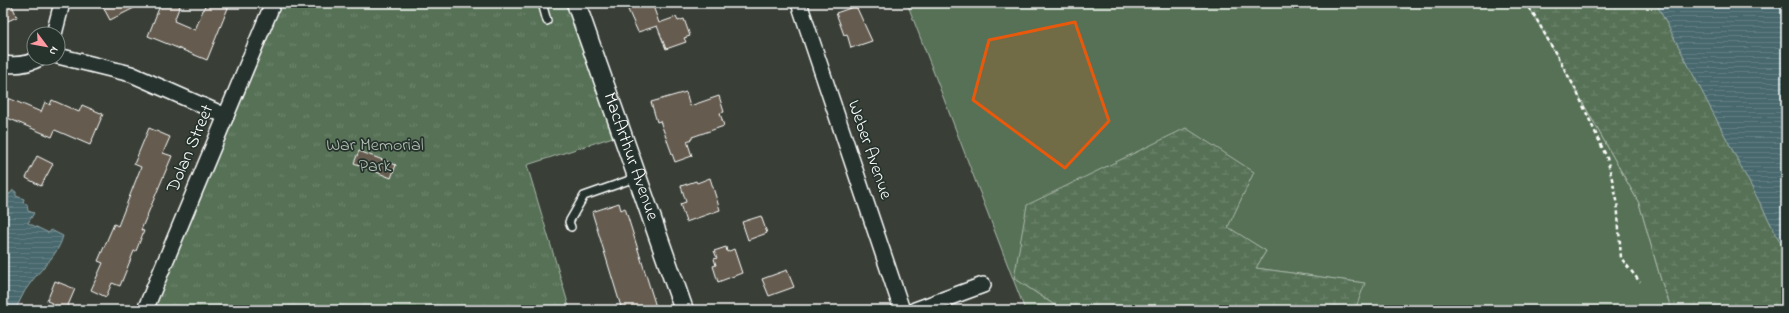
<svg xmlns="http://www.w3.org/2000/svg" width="1789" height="313" font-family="'Indie Flower',sans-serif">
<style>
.grass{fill:#577156;stroke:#abb8aa}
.wetland{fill:url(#wetland-marsh);stroke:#abb8aa}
.park{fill:url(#park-tufts);stroke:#abb8aa}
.water{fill:url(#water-rules);stroke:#90a4a7}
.building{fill:#655b4f;stroke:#fff}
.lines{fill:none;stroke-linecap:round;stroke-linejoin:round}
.service-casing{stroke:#fff;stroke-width:10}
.minor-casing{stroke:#fff;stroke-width:18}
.tertiary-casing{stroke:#fff;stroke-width:21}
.path{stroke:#fff;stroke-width:2.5;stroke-dasharray:4 3;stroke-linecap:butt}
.service{stroke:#26332d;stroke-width:7}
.minor{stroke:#26332d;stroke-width:15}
.tertiary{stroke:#26332d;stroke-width:18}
.marked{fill:#e8590c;fill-opacity:0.2;stroke:#e8590c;stroke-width:3;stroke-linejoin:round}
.labels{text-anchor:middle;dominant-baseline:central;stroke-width:3.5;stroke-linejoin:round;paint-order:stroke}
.park-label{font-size:18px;fill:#b3bfb3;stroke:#26332d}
.street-label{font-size:18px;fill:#fff;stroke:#26332d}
</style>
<defs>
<pattern id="wetland-marsh" width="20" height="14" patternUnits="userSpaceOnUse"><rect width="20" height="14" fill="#577156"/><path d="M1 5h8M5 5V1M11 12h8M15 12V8" fill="none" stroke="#70866f"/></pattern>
<pattern id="park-tufts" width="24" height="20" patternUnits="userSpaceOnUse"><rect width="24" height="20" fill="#577156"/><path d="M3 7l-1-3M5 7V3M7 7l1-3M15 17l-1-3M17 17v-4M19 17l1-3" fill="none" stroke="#70866f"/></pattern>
<pattern id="water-rules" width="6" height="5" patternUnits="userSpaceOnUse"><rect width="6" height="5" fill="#46676d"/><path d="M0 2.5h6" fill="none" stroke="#627e83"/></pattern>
</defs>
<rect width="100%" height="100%" fill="#393f37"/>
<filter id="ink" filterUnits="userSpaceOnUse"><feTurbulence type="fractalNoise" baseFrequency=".025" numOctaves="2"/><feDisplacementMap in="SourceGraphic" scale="8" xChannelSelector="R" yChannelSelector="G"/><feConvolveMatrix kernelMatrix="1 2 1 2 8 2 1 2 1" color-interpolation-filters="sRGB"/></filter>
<g filter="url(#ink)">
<!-- grass -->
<path class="grass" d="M907,3H1527L1639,203L1661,280L1672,310H1355L1364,283L1255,268L1266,251L1227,227L1014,278L1062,310H1025Z"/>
<!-- wetland -->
<g class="wetland">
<path d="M1527,3H1656L1786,253V310H1672L1661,280L1639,203Z"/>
<path d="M1186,128L1254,172L1228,227L1266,251L1256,268L1365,283L1355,310H1062L1014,278L1027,205Z"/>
</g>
<!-- park -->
<path class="park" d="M272,3H576L622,134L527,165L570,310H144Z"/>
<!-- water -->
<g class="water">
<path d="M1656,3H1786V253Z"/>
<path d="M13,190L16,192V196L24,199L23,203L27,204L28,211L34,213L28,223L49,233L51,230L63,236C58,256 40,269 29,285C23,292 20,302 15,310H3V193L10,194Z"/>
</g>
<!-- building -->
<g class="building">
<path d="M3,3H11L17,17L3,23Z"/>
<path d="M101,3H144L110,20Z"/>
<path d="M161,3H181L174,21L195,30L206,3H230L207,60L148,36Z"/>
<path d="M625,3H652L659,23L676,17L678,21L684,19L690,36L684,38L686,42L666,49L657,26L638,32Z"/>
<path d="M856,6L872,41L851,48L847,34L844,35L836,13Z"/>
<path d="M686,92L690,106L719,96L724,112L720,113L724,126L692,137V139L687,141L692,156L675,162L660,121L657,122L651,102Z"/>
<path d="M8,98L41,112L45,102L50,105L52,100L79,112L82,105L103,114L90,145L55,130L52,137L3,116V110Z"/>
<path d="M149,128L170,137L163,153L172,156L141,230L144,231L136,251H134L120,286L112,283L106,297L91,290L103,263L98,261L114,224L118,226L141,167L134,164Z"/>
<path d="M359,151L396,165L391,178L354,163Z"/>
<path d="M37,156L53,164L41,186L26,178Z"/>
<path d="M710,178L720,210L686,222L680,204L686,202L681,186L696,181L697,183Z"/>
<path d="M619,203L621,210L625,208L657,310H622L592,212Z"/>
<path d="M761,216L767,233L748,240L742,222Z"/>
<path d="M726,247L727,252L734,249L742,273L718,282L713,266L716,265L714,259L717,258L714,251Z"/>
<path d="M787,270L794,287L769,296L762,279Z"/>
<path d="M55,281L75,289L66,310H48L52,303L47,301Z"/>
</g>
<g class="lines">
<defs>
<g id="service">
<path d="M542,3L547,21"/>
<path d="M571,227L569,222L584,196L638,177"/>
</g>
<g id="minor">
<path d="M799,3L902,310"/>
<path d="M54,34L62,3"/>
<path d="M58,56L131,74L226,116"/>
<path d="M3,64C16,66 29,64 40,58"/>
<path d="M145,310L273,3"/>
<path d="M915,310L983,285"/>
</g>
<g id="tertiary">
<path id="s1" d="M576,3L684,310"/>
</g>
</defs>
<!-- service casing -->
<use href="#service" class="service-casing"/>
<!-- minor casing -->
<use href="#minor" class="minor-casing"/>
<!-- tertiary casing -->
<use href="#tertiary" class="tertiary-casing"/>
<!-- path -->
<path class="path" d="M1524,3L1533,13L1575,88L1607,158L1617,200L1621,258L1640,282"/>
<!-- service -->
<use href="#service" class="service"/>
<!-- minor -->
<use href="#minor" class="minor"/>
<!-- tertiary -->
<use href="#tertiary" class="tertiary"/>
</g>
</g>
<!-- marked area -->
<path class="marked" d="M1075,22L1109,121L1065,168L973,100L989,40Z"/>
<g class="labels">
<!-- park labels -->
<g class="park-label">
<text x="375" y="146">War Memorial<tspan x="375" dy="21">Park</tspan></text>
</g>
<!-- street labels -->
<g class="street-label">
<text transform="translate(191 149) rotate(-67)">Dolan Street</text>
<text transform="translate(869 150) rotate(71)">Weber Avenue</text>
<text stroke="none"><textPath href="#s1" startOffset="163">MacArthur Avenue</textPath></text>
</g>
</g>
<!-- margin -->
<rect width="1789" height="313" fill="none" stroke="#26332d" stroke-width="16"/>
<rect x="8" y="8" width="1773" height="297" fill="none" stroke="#fff" stroke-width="1.5" filter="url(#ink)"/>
<!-- north arrow -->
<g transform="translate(46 46) rotate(122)"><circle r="19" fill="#26332d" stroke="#7d8581"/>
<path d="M0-3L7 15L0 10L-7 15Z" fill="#ff9aa2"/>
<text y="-6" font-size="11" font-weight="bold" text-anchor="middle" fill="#ffffff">N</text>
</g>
</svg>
